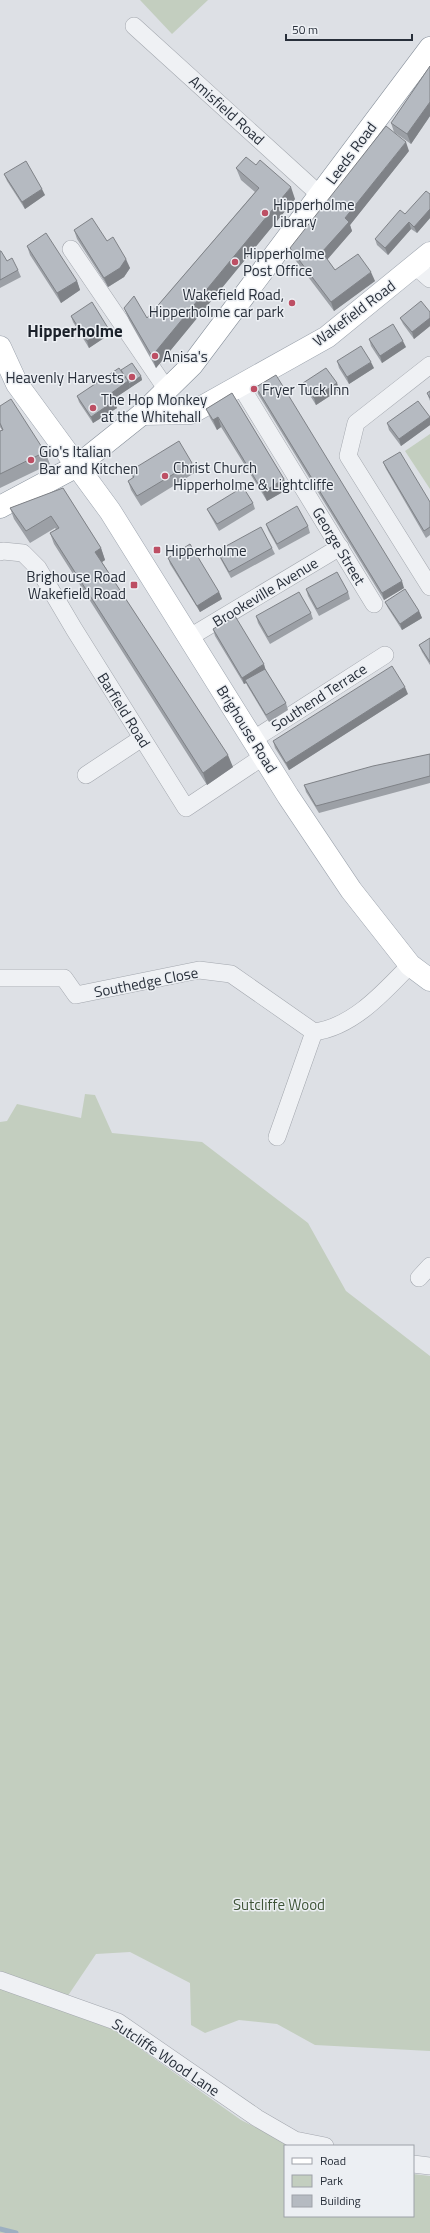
<svg xmlns="http://www.w3.org/2000/svg" width="430" height="2233" font-family="'Titillium Web',sans-serif">
<style>
.green{fill:#c3cebf}
.lines{fill:none;stroke-linecap:round;stroke-linejoin:round}
.stream{stroke:#9cafc1;stroke-width:5}
.minor-casing{stroke:#a3a7ae;stroke-width:18}
.primary-casing{stroke:#9ea5af;stroke-width:23}
.trunk-casing{stroke:#868f9a;stroke-width:23}
.minor{stroke:#eff1f4;stroke-width:17}
.primary{stroke:#fff;stroke-width:22}
.trunk{stroke:#fff;stroke-width:22}
.wall{fill:#9ca0a6}
.shaded-wall{fill:#7f8287}
.building{fill:#b5bac1;stroke:#7f8287}
.poi-dot{fill:#bd4f64;stroke:#eceff3;stroke-width:1.5}
.labels{text-anchor:middle;dominant-baseline:central;stroke-width:3;stroke-linejoin:round;paint-order:stroke}
.street-label{font-size:15px;fill:#282f3a;stroke:#eceff3}
.poi-label{font-size:15px;fill:#282f3a;stroke:#eceff3;text-anchor:start}
.park-label{font-size:15px;fill:#3e5437;stroke:#eceff3}
.quarter-label{font-size:17px;font-weight:bold;fill:#1b212a;stroke:#eceff3}
</style>
<rect width="100%" height="100%" fill="#dde0e5"/>
<!-- green -->
<g class="green">
<path d="M140,0H208L172,34Z"/>
<path d="M430,434V489L405,451Z"/>
<path d="M85,1094L95,1095L112,1133L202,1142L308,1223L346,1291L430,1356V2051L315,2045L277,2024L239,2020L205,2033L191,2025L190,1983L130,1952L96,1954L59,2009L114,2030L241,2120L293,2146H285V2216H413V2174L430,2176V2233H0V1122L7,1121L17,1104L81,1118Z"/>
</g>
<g class="lines">
<!-- stream -->
<path class="stream" d="M0,2229L16,2233"/>
<defs>
<g id="minor">
<path d="M134,26L320,195"/>
<path d="M71,249L167,390"/>
<path d="M415,266L430,279"/>
<path d="M430,365L356,423L348,456L430,587"/>
<path d="M240,385L374,604"/>
<path d="M0,552L3,551L23,553L38,568L74,629L186,808L264,756"/>
<path d="M190,637L340,547"/>
<path d="M254,739L385,655"/>
<path d="M86,775L142,738"/>
<path d="M0,978H64L76,995L199,970L231,974L314,1032C353,1027 384,992 410,965"/>
<path d="M277,1137L314,1032"/>
<path d="M419,1278L430,1266"/>
<path d="M0,1980L118,2022L257,2118L295,2140L325,2146"/>
<path d="M413,2164L430,2166"/>
</g>
<g id="primary">
<path d="M0,347L17,384L110,511L288,796L351,890L410,965L430,980"/>
<path d="M142,414L191,413L327,337L430,253"/>
</g>
<path id="trunk" d="M0,507L77,466L142,414L192,365L430,48"/>
</defs>
<!-- minor casing -->
<use href="#minor" class="minor-casing"/>
<!-- primary casing -->
<use href="#primary" class="primary-casing"/>
<!-- trunk casing -->
<use href="#trunk" class="trunk-casing"/>
<!-- minor -->
<use href="#minor" class="minor"/>
<!-- primary -->
<use href="#primary" class="primary"/>
<!-- trunk -->
<use href="#trunk" class="trunk"/>
</g>
<!-- wall -->
<g class="wall">
<path d="M430,66V116L411,144L394,132L391,123Z"/>
<path d="M409,151L350,225L352,231L327,260L335,270L375,281L334,311L293,257L290,248Z"/>
<path d="M236,168L295,199L156,368L129,320L124,308L147,318L255,192L241,180Z"/>
<path d="M4,174L45,195L25,209L7,181Z"/>
<path d="M430,194V218L417,233L411,229L388,255L377,245L375,239Z"/>
<path d="M74,230L107,241L130,268L124,277L108,287L77,239Z"/>
<path d="M27,246L77,281L80,290L61,303L30,255Z"/>
<path d="M0,251L7,261L18,270L21,277L0,288Z"/>
<path d="M430,312V326L414,339L403,324L400,318Z"/>
<path d="M71,316L108,328L110,334L89,348L73,322Z"/>
<path d="M369,339L406,347L382,363L371,346Z"/>
<path d="M337,361L374,368L349,384L339,368Z"/>
<path d="M141,376L142,380L113,399L117,408L93,423L79,402L77,396Z"/>
<path d="M303,383H337L339,390L316,405L306,389Z"/>
<path d="M256,387L404,588L384,600L258,394Z"/>
<path d="M430,391V401L427,393Z"/>
<path d="M232,393L284,479L288,489L267,501L221,427L217,430L210,418L206,409Z"/>
<path d="M0,406L45,452L50,464L0,488V431L2,430L0,427Z"/>
<path d="M430,417V425L401,446L389,430L387,423Z"/>
<path d="M383,462L430,502V535L426,538L386,469Z"/>
<path d="M192,463L196,472L141,506L131,490L128,481L133,478L130,471Z"/>
<path d="M63,488L101,548L105,560L102,562L233,767L207,785L54,544L50,533L56,529L55,528L30,543L14,519L10,508Z"/>
<path d="M253,503L255,509L219,531L210,515L207,509Z"/>
<path d="M266,524L308,526L310,533L279,550L268,530Z"/>
<path d="M272,548L275,554L231,578L220,558L217,551Z"/>
<path d="M168,558L219,592L222,599L200,612L170,564Z"/>
<path d="M306,589L348,592L350,599L319,616L308,596Z"/>
<path d="M385,602L419,611L422,618L402,630L388,608Z"/>
<path d="M311,613L313,619L270,644L258,623L256,616Z"/>
<path d="M213,629L266,671L286,703L288,710L269,722L248,687L246,683L244,684L215,636Z"/>
<path d="M430,638V665L422,652L419,645Z"/>
<path d="M408,694L289,770L275,748L273,741Z"/>
<path d="M430,754V783L319,813L306,792L304,785Z"/>
</g>
<!-- shaded-wall -->
<g class="shaded-wall">
<path d="M430,102V116L411,144L407,134Z"/>
<path d="M406,142L409,151L350,225L352,231L325,262L322,252L345,218Z"/>
<path d="M291,187L295,199L156,368L152,356Z"/>
<path d="M42,189L45,195L25,209L22,202Z"/>
<path d="M430,209V218L417,233L414,227Z"/>
<path d="M409,222L411,229L388,255L385,248Z"/>
<path d="M126,259L130,268L124,277L108,287L104,278Z"/>
<path d="M371,272L375,281L334,311L331,302Z"/>
<path d="M77,281L80,290L61,303L57,293Z"/>
<path d="M430,318V326L414,339L412,332Z"/>
<path d="M108,328L110,334L89,348L87,341Z"/>
<path d="M403,341L406,347L382,363L380,356Z"/>
<path d="M371,362L374,368L349,384L347,377Z"/>
<path d="M141,376L142,380L130,388L129,384Z"/>
<path d="M128,381L130,388L112,400L110,394Z"/>
<path d="M337,383L339,390L316,405L314,398Z"/>
<path d="M114,401L117,408L93,423L91,417Z"/>
<path d="M218,417L221,427L217,430L213,420Z"/>
<path d="M430,417V425L401,446L399,439Z"/>
<path d="M284,479L288,489L267,501L263,492Z"/>
<path d="M101,548L105,560L99,564L95,552Z"/>
<path d="M402,581L404,588L384,600L382,593Z"/>
<path d="M219,592L222,599L200,612L197,606Z"/>
<path d="M419,611L422,618L402,630L400,624Z"/>
<path d="M264,664L266,671L247,683L245,680L246,683L244,684L242,678Z"/>
<path d="M405,687L408,694L289,770L286,763Z"/>
<path d="M228,755L233,767L207,785L203,773Z"/>
</g>
<!-- building -->
<g class="building">
<path d="M430,66V102L407,134L391,123Z"/>
<path d="M386,126L406,142L345,218L349,222L322,252L335,270L358,254L371,272L331,302L290,248Z"/>
<path d="M246,157L256,165L260,160L291,187L152,356L124,308L134,296L147,318L259,188L236,168Z"/>
<path d="M26,161L42,189L22,202L4,174Z"/>
<path d="M426,191L430,194V209L414,227L409,222L385,248L375,239L400,210L405,214Z"/>
<path d="M92,218L107,241L113,237L126,259L120,268L104,278L74,230Z"/>
<path d="M46,233L77,281L57,293L27,246Z"/>
<path d="M0,251H1L7,261L12,258L18,270L0,280Z"/>
<path d="M421,301L430,312V318L412,332L400,318Z"/>
<path d="M92,302L108,328L87,341L71,316Z"/>
<path d="M393,324L403,341L380,356L369,339Z"/>
<path d="M361,346L371,362L347,377L337,361Z"/>
<path d="M132,363L141,376L129,384L128,381L121,370Z"/>
<path d="M119,368L128,381L110,394L114,401L91,417L77,396Z"/>
<path d="M326,368L337,383L314,398L303,383Z"/>
<path d="M276,375L402,581L382,593L256,387Z"/>
<path d="M430,391V398L427,393Z"/>
<path d="M232,393L284,479L263,492L218,417L213,420L206,409Z"/>
<path d="M11,399L45,452L0,474V431L3,430L0,423V406Z"/>
<path d="M418,401L430,417L399,439L387,423Z"/>
<path d="M179,441L192,463L137,496L128,481L134,477L130,471Z"/>
<path d="M400,452L430,502V527L424,531L383,462Z"/>
<path d="M243,487L253,503L217,524L207,509Z"/>
<path d="M63,488L101,548L95,552L228,755L203,773L50,533L59,528L51,516L26,531L10,508Z"/>
<path d="M297,506L308,526L277,544L266,524Z"/>
<path d="M261,527L272,548L229,572L217,551Z"/>
<path d="M190,544L219,592L197,606L168,558Z"/>
<path d="M337,572L348,592L317,609L306,589Z"/>
<path d="M405,589L419,611L400,624L385,602Z"/>
<path d="M299,592L311,613L268,637L256,616Z"/>
<path d="M235,616L264,664L242,678L213,629Z"/>
<path d="M430,638V662L419,645Z"/>
<path d="M392,666L405,687L286,763L273,741Z"/>
<path d="M265,669L286,703L266,715L245,680Z"/>
<path d="M430,754V776L316,806L304,785L373,766Z"/>
</g>
<!-- markers -->
<g class="poi-dot">
<circle cx="265" cy="213" r="4"/>
<circle cx="235" cy="262" r="4"/>
<circle cx="292" cy="303" r="4"/>
<circle cx="155" cy="356" r="4"/>
<circle cx="132" cy="377" r="4"/>
<circle cx="254" cy="389" r="4"/>
<circle cx="93" cy="408" r="4"/>
<circle cx="31" cy="460" r="4"/>
<circle cx="165" cy="476" r="4"/>
<rect x="153" y="546" width="8" height="8" rx="2"/>
<rect x="130" y="581" width="8" height="8" rx="2"/>
</g>
<g class="labels">
<!-- street labels -->
<g class="street-label">
<text transform="translate(227 110) rotate(42)">Amisfield Road</text>
<text transform="translate(351 153) rotate(-53)">Leeds Road</text>
<text transform="translate(354 313) rotate(-37)">Wakefield Road</text>
<text transform="translate(339 546) rotate(59)">George Street</text>
<text transform="translate(265 592) rotate(-31)">Brookeville Avenue</text>
<text transform="translate(319 697) rotate(-33)">Southend Terrace</text>
<text transform="translate(124 710) rotate(58)">Barfield Road</text>
<text transform="translate(247 729) rotate(58)">Brighouse Road</text>
<text transform="translate(146 982) rotate(-11)">Southedge Close</text>
<text transform="translate(166 2057) rotate(34)">Sutcliffe Wood Lane</text>
</g>
<!-- poi labels -->
<g class="poi-label">
<text x="273" y="204">Hipperholme<tspan x="273" dy="17">Library</tspan></text>
<text x="243" y="253">Hipperholme<tspan x="243" dy="17">Post Office</tspan></text>
<text x="284" y="294" text-anchor="end">Wakefield Road,<tspan x="284" dy="17">Hipperholme car park</tspan></text>
<text x="163" y="356">Anisa's</text>
<text x="124" y="377" text-anchor="end">Heavenly Harvests</text>
<text x="262" y="389">Fryer Tuck Inn</text>
<text x="101" y="399">The Hop Monkey<tspan x="101" dy="17">at the Whitehall</tspan></text>
<text x="39" y="451">Gio's Italian<tspan x="39" dy="17">Bar and Kitchen</tspan></text>
<text x="173" y="467">Christ Church<tspan x="173" dy="17">Hipperholme &amp; Lightcliffe</tspan></text>
<text x="165" y="550">Hipperholme</text>
<text x="126" y="576" text-anchor="end">Brighouse Road<tspan x="126" dy="17">Wakefield Road</tspan></text>
</g>
<!-- park labels -->
<g class="park-label">
<text x="279" y="1904">Sutcliffe Wood</text>
</g>
<!-- quarter labels -->
<g class="quarter-label">
<text x="75" y="331">Hipperholme</text>
</g>
</g>
<!-- legend -->
<rect x="284" y="2145" width="130" height="72" fill="#eceff3" stroke="#9ea2a9"/>
<rect x="292" y="2158" width="20" height="6" fill="#ffffff" stroke="#9ea2a9"/>
<text x="320" y="2165" font-size="12" fill="#282f3a">Road</text>
<rect x="292" y="2175" width="20" height="12" fill="#c3cebf" stroke="#9ea2a9"/>
<text x="320" y="2185" font-size="12" fill="#282f3a">Park</text>
<rect x="292" y="2195" width="20" height="12" fill="#b5bac1" stroke="#9ea2a9"/>
<text x="320" y="2205" font-size="12" fill="#282f3a">Building</text>
<!-- scale -->
<path d="M286 34v6h126v-6" fill="none" stroke="#282f3a" stroke-width="2"/>
<text x="292" y="34" font-size="12" fill="#282f3a" stroke="#eceff3" stroke-width="3" paint-order="stroke">50 m</text>
</svg>
